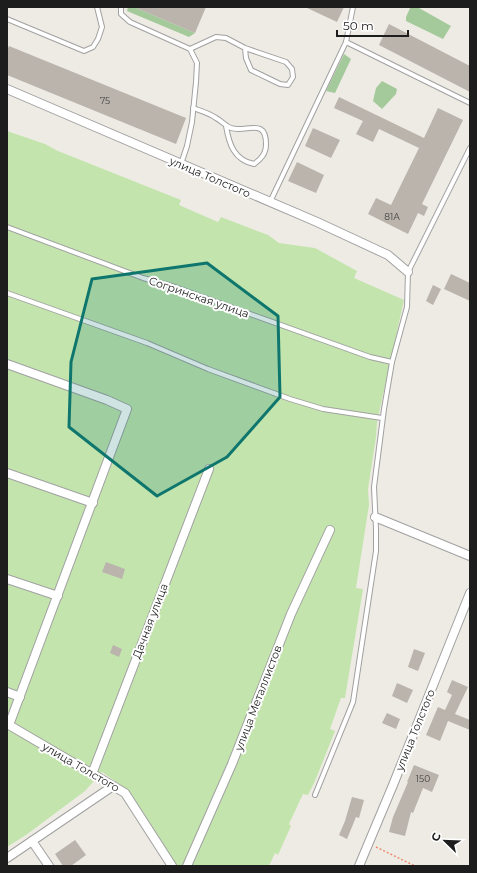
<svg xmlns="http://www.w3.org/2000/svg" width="477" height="873" font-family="Montserrat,sans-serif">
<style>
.grass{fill:#c3e5ad}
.forest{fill:#a4ca9b}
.building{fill:#bab4ad}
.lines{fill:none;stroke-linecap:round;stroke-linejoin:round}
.service-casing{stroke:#a1a1a1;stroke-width:6}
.minor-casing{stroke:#a1a1a1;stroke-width:10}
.path{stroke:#f08c73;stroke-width:1.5;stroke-dasharray:2 2;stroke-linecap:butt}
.service{stroke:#fff;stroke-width:4}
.minor{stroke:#fff;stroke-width:8}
.marked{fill:#0f766e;fill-opacity:0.2;stroke:#0f766e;stroke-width:3;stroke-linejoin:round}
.labels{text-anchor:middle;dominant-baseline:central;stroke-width:4;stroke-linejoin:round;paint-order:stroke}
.number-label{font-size:9px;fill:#444341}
.street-label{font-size:11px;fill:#1d1d1d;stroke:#fff}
</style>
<rect width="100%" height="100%" fill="#eeebe4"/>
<!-- grass -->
<path class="grass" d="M7,131L45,144L58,151L181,200L179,205L218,222L221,217L268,235L279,243L315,248L357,271L354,278L404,300L377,422L376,437L368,489L369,505L356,588L363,589L345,698H341L330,729L335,731L315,781L308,795L303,794L289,824L291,826L278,855L275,853L269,866H177L129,791L102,772L85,791L26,835L7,847Z"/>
<!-- forest -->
<g class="forest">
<path d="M128,7H134L195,33L189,37L127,11Z"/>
<path d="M410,8H419L451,26L443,39L406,21V17Z"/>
<path d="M344,54L351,59L335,93L326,91Z"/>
<path d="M382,81L397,89L396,94L382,109L373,101L376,88Z"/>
</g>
<!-- building -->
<g class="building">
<path d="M134,7H206L195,33Z"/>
<path d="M305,7H344L337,22Z"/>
<path d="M389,24L470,66V92L379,45Z"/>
<path d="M9,46L186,118L176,144L7,75V50Z"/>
<path d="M339,97L424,138L438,108L463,120L422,204L428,207L424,216L418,213L408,234L368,214L376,198L391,205L419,148L379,129L373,142L356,134L363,121L334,108Z"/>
<path d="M313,128L340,140L331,158L305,146Z"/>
<path d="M297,162L324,175L316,193L288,181Z"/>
<path d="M451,274L470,283V301L444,289Z"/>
<path d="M433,285L441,289L433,305L426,301Z"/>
<path d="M106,562L125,569L122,579L102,572Z"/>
<path d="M113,645L122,649L119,657L110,653Z"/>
<path d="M414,649L425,653L418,671L408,667Z"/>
<path d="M452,680L468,687L455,714L470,720V730L448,721L440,741L426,735L438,707L445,710L452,695L447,692Z"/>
<path d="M397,683L413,690L407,703L392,696Z"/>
<path d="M387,713L400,719L396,729L382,723Z"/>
<path d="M414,765L439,775L432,792L423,788L413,813L411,812L405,836L389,832L393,817L408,782H407Z"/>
<path d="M352,797L364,800L359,818L356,817L347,839L339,835L345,821Z"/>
<path d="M75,840L86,855L71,866H63L55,854Z"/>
</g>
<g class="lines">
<defs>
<g id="service">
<path d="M121,7V14L130,22L190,49L197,63L196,82L192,122L187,146L181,164"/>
<path d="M353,7L346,42L470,103"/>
<path d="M7,19L84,51L93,47L98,39L102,27L97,7"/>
<path d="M190,49L216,37L226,38L245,48L286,62L292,69L293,77L288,85L280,84L251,70L246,58L245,48"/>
<path d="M193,108C201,111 209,113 216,118C222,121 225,126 231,128C246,133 266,117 266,144C266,154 261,159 254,164C234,160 229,144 226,126"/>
<path d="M270,202L346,42"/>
<path d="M7,227L143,278L175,287L370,357L392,362"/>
<path d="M7,293L147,343L208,369L290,399L323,409L382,418"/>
<path d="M315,795L353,702L376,551V529L374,487L384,409L392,362L407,307L408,272L470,148"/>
</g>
<g id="minor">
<path d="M7,89L317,222L388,255L408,272"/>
<path d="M7,364L107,400L127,409L9,725L125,793L172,866"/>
<path d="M7,473L93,503"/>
<path d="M375,517L470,556"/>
<path d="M7,579L58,596"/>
<path d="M7,692L20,697"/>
<path d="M92,774L209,469"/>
<path d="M32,841L49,866"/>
<path d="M7,858L113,786"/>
<path d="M187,866L232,764L291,614L330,530"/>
<path d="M359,866L393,785L470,593"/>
</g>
</defs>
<!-- service casing -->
<use href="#service" class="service-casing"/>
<!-- minor casing -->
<use href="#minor" class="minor-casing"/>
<!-- path -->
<path class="path" d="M376,847L415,866"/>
<!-- service -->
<use href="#service" class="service"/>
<!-- minor -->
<use href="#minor" class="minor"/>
</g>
<!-- marked area -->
<path class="marked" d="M207,263L278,316L280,397L227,457L157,496L69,427L71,362L92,279Z"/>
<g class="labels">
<!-- number labels -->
<g class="number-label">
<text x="105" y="100">75</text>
<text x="392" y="216">81А</text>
<text x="423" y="778">150</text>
</g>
<!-- street labels -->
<g class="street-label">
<text transform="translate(210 177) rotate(23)">улица Толстого</text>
<text transform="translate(199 297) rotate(19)">Согринская улица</text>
<text transform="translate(150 621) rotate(-69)">Дачная улица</text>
<text transform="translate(258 698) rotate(-69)">улица Металлистов</text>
<text transform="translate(415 730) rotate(-68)">улица Толстого</text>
<text transform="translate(81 767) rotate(30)">улица Толстого</text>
</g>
</g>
<!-- border -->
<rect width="477" height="873" fill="none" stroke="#1d1d1d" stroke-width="16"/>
<!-- north arrow -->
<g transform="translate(445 841) rotate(293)" stroke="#ffffff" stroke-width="3" paint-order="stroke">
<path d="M0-3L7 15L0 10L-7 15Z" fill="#1d1d1d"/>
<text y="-6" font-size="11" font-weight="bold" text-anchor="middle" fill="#1d1d1d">С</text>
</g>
<!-- scale -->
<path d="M337 30v6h71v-6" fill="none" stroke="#1d1d1d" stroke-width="2"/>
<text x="343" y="30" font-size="12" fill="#1d1d1d" stroke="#ffffff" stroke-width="3" paint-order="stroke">50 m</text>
</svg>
